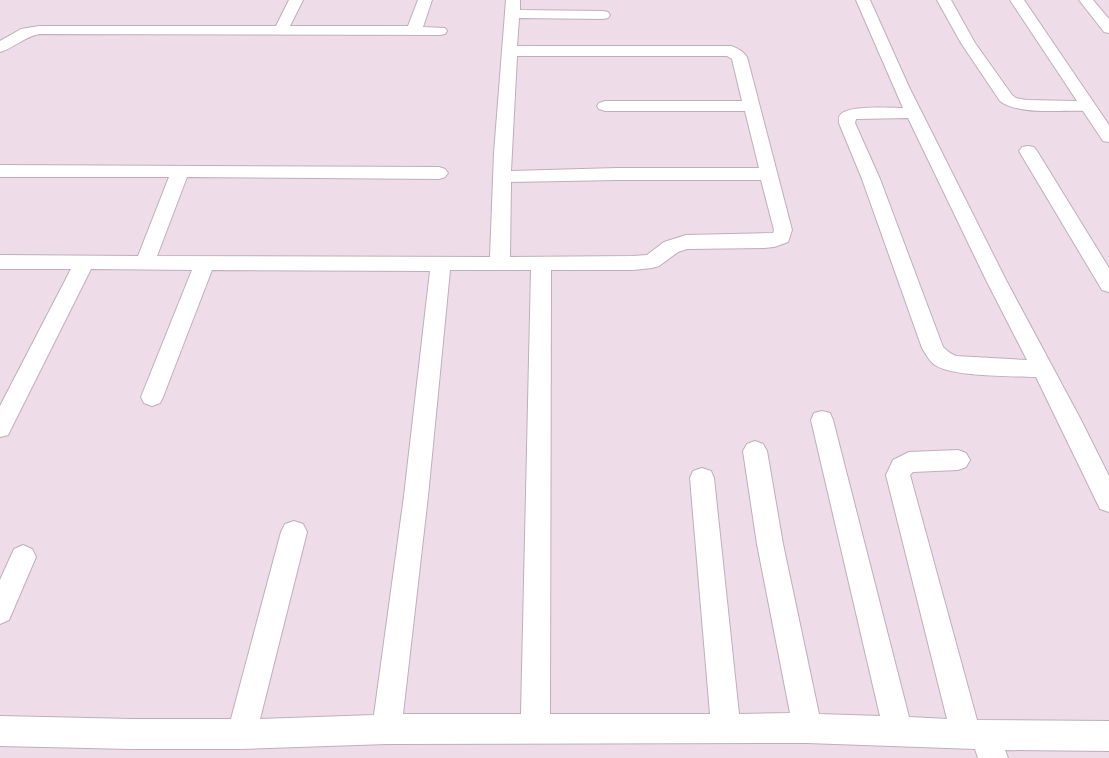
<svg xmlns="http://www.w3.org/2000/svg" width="1109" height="758" font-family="'Times New Roman',serif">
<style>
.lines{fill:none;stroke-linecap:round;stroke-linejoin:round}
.minor-casing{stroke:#bfaeba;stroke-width:2}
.minor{fill:#fff;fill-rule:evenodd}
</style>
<rect width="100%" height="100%" fill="#eedde9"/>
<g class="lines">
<defs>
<g id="minor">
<path d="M289,0H303L290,26H408L418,0H432L423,27L445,28L447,31L445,34L440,35L39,34C24,37 14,48 0,52V41L21,29L39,26H276Z"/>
<path d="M506,0H520V10L603,11L608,12L610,15L608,18L603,19L519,18L517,46H731C737,48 743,51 747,57L792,230L788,242L774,247L764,248L687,249L678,252L659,266L652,268L633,270H551L550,714H710L690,478L693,471L702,468L711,471L714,478L739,714L790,713L757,544L743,451L747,444L755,441L763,444L767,451L783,544L819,714L880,716L811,420L814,413L822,411L830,413L833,420L909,717L947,719L886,475L893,460L909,452L958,450L966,453L970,460L966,467L958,470L913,472L910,475L977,720L1109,721V751L1005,750L1008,758H978L975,749L807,743L387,744L242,749H132L0,746V716L132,719H231L281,532L285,524L294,521L303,524L307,532L260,719L374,715L404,496L430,271L212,270L163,397L160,403L152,406L144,403L141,397L192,270L91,269L8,435L0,437V406L71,269H0V255L138,256L169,177H0V165L439,167L445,169L448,173L445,177L439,179L187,177L157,256L490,257L494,153ZM517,56H727L732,59L742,101H605L599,103L597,106L599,109L605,111H745L759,168H618L511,171ZM618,180H761L774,230L773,233L686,235L664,242L647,255L633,256L510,257L511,182ZM450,270H531L521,714H403L428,496Z"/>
<path d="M856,0H870L909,87L1006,280L1081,420L1109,476V512L1100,509L1036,377C1013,376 952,377 935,365C929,361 926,354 922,348L862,179L839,123C839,120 838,117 841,114C850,105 890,108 903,108ZM908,118L986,280L1027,360L956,356L950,353L943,347L880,179L855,123L856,119Z"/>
<path d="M937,0H951L975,43L1012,95L1016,98L1026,100L1077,101L1010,0H1024L1109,125V142L1103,141L1083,111C1061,110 1017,115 1000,101L961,43Z"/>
<path d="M1079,0H1093L1109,19V33L1104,32Z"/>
<path d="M1028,146L1034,147L1037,151L1109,268V292L1102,290L1019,151L1022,147Z"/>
<path d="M23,545L32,549L36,557L9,620L0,624V580L14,549Z"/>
</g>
</defs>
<!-- minor casing -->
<use href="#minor" class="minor-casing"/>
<!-- minor -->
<use href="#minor" class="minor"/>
</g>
</svg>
